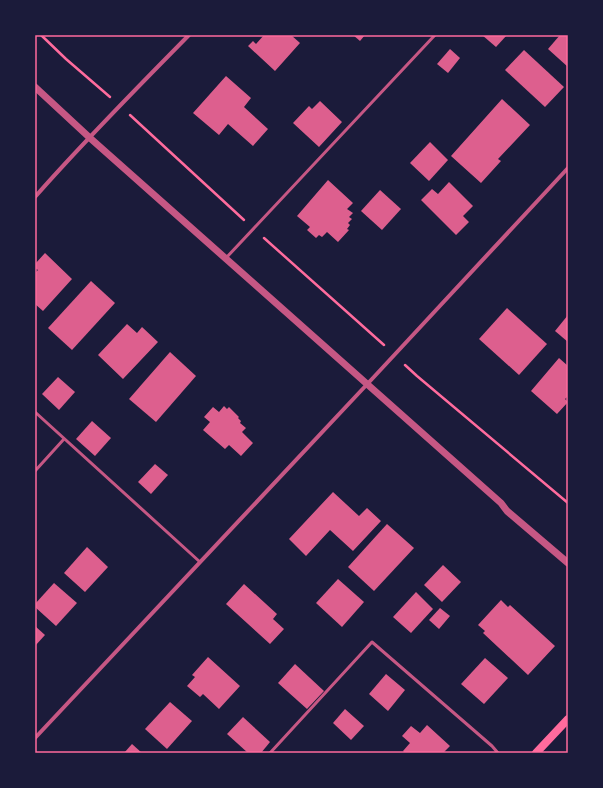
<svg xmlns="http://www.w3.org/2000/svg" width="603" height="788" font-family="Karla,sans-serif">
<style>
.building{fill:#dd5f8e}
.lines{fill:none;stroke-linecap:round;stroke-linejoin:round}
.path{stroke:#ff6b9d;stroke-width:2.5}
.service{stroke:#c65784;stroke-width:3}
.minor{stroke:#c65784;stroke-width:4}
.tertiary{stroke:#c65784;stroke-width:7}
.secondary{stroke:#ff6b9d;stroke-width:8}
.neatline{fill:none;stroke:#ff6b9d;stroke-width:1.5}
</style>
<rect width="100%" height="100%" fill="#1b1b3a"/>
<!-- building -->
<g class="building">
<path d="M264,35H291L300,43L275,71L248,46L253,41L256,44Z"/>
<path d="M353,35H365L360,41Z"/>
<path d="M482,35H507L496,47Z"/>
<path d="M560,35H568V67L548,49Z"/>
<path d="M450,49L460,58L448,73L437,64Z"/>
<path d="M524,50L564,87L545,107L505,70Z"/>
<path d="M226,76L251,98L244,107L268,129L253,146L228,124L219,135L193,113Z"/>
<path d="M502,99L530,125L498,159L501,161L481,183L451,156Z"/>
<path d="M320,101L342,122L319,147L293,123L309,106L312,109Z"/>
<path d="M430,142L448,160L429,181L410,163Z"/>
<path d="M328,180L353,203L347,209L353,213L349,217L352,219L348,223L350,225L347,229L349,230L338,242L327,232L322,237L319,235L316,238L307,230L310,227L297,216Z"/>
<path d="M449,182L473,206L463,216L469,222L456,235L421,200L432,189L438,194Z"/>
<path d="M380,190L401,209L382,230L361,211Z"/>
<path d="M45,253L72,279L43,311L35,304V273L38,270L35,268V264Z"/>
<path d="M91,281L115,303L72,350L48,328Z"/>
<path d="M507,308L547,344L519,375L479,339Z"/>
<path d="M568,315V342L555,331Z"/>
<path d="M127,324L137,333L142,327L158,342L123,379L98,355Z"/>
<path d="M170,352L196,376L156,422L129,399Z"/>
<path d="M559,358L568,366V396L565,399L568,402L557,414L531,391Z"/>
<path d="M58,377L75,392L59,410L42,394Z"/>
<path d="M224,406L227,409L229,407L239,417L238,418L241,421L240,423L246,428L242,432L253,443L241,456L229,445L225,449L203,430L210,422L204,417L213,407L219,412Z"/>
<path d="M92,421L111,438L95,456L76,439Z"/>
<path d="M155,464L168,475L151,494L138,482Z"/>
<path d="M333,492L359,516L367,508L381,521L353,551L330,530L306,556L289,539Z"/>
<path d="M387,524L414,548L374,591L348,567Z"/>
<path d="M87,547L108,567L85,592L64,573Z"/>
<path d="M443,565L461,582L442,602L424,585Z"/>
<path d="M338,579L364,602L342,627L316,603Z"/>
<path d="M54,583L77,603L56,626L35,607V604Z"/>
<path d="M244,584L277,614L273,619L284,629L270,644L226,604Z"/>
<path d="M416,592L433,609L411,633L393,617Z"/>
<path d="M501,600L508,607L510,605L555,646L528,675L483,633L485,631L478,625Z"/>
<path d="M440,608L450,616L439,629L429,620Z"/>
<path d="M35,626L45,635L35,646Z"/>
<path d="M208,657L240,686L219,709L203,694L200,697L187,686L195,677L192,675Z"/>
<path d="M485,658L508,678L484,704L461,684Z"/>
<path d="M295,664L324,691L307,709L278,683Z"/>
<path d="M386,674L405,690L388,711L369,694Z"/>
<path d="M170,702L192,721L167,749L145,729Z"/>
<path d="M345,709L364,726L351,740L333,723Z"/>
<path d="M243,717L270,742L261,753H248L227,734Z"/>
<path d="M427,725L450,746L443,753H405L403,751L410,743L402,736L411,726L420,733Z"/>
<path d="M132,744L142,753H124Z"/>
</g>
<g class="lines">
<!-- path -->
<g class="path">
<path d="M41,35L66,59L110,97"/>
<path d="M130,115L244,220"/>
<path d="M264,238L384,345"/>
<path d="M405,365L417,376L568,503"/>
</g>
<!-- service -->
<g class="service">
<path d="M226,258L435,35"/>
<path d="M35,412L200,562"/>
<path d="M35,471L64,439"/>
<path d="M270,753L372,642L492,746L498,753"/>
</g>
<!-- minor -->
<g class="minor">
<path d="M35,197C84,141 137,88 189,35"/>
<path d="M35,738L372,379L568,168"/>
</g>
<!-- tertiary -->
<path class="tertiary" d="M35,87L90,138L501,503L507,511L568,563"/>
<!-- secondary -->
<path class="secondary" d="M536,753L568,719"/>
</g>
<!-- border -->
<rect width="603" height="788" fill="none" stroke="#1b1b3a" stroke-width="72"/>
<rect x="36" y="36" width="531" height="716" class="neatline"/>
</svg>
